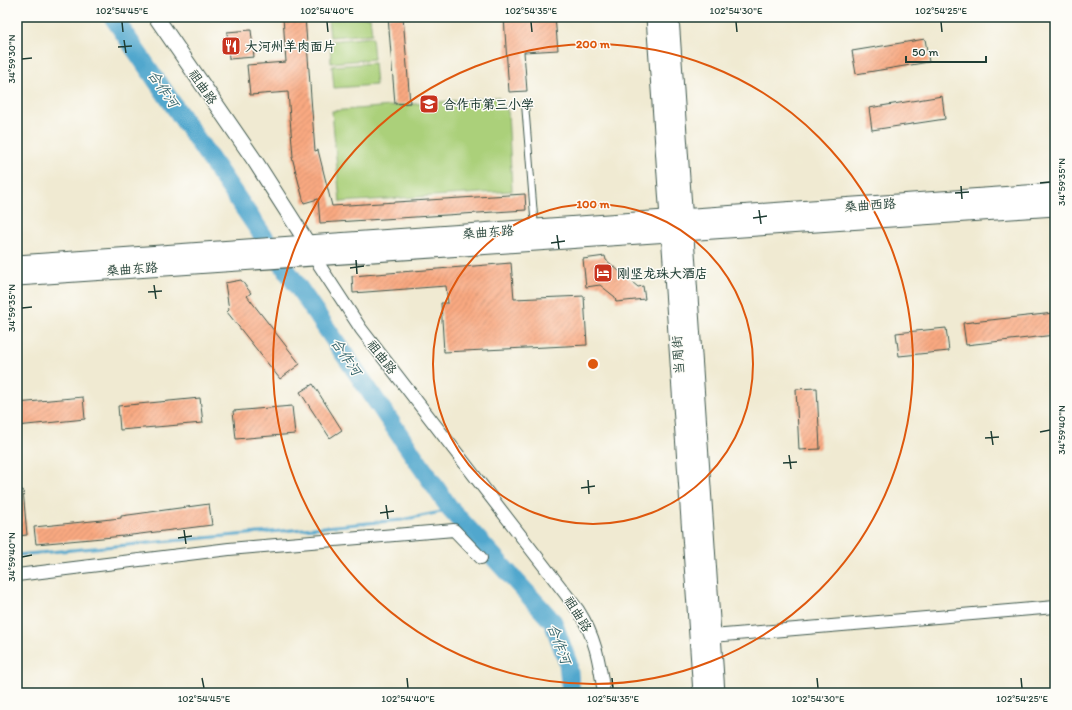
<svg xmlns="http://www.w3.org/2000/svg" width="1072" height="710" font-family="Itim,'LXGW WenKai TC',sans-serif">
<style>
.pitch{fill:#abd07a;stroke:#658657}
.lines{fill:none;stroke-linecap:round;stroke-linejoin:round}
.stream{stroke:#51a7cd;stroke-width:3}
.river{stroke:#51a7cd;stroke-width:19}
.building{fill:url(#building-hatch)}
.service-casing{stroke:#3e574c;stroke-width:8}
.minor-casing{stroke:#3e574c;stroke-width:14}
.tertiary-casing{stroke:#3e574c;stroke-width:17}
.secondary-casing{stroke:#3e574c;stroke-width:19}
.service{stroke:#fff;stroke-width:6}
.minor{stroke:#fff;stroke-width:12}
.tertiary{stroke:#fff;stroke-width:15}
.secondary{stroke:#fff;stroke-width:17}
.ticks{fill:none;stroke:#1f3d34;stroke-width:1.5}
.ring{fill:none;stroke:#de580e;stroke-width:2}
.labels{text-anchor:middle;dominant-baseline:central;stroke-width:3;stroke-linejoin:round;paint-order:stroke}
.poi-label{font-size:13px;font-weight:bold;fill:#1f3d34;stroke:#fdfcf7;text-anchor:start}
.street-label{font-size:13px;fill:#1f3d34;stroke:#fdfcf7}
.water-label{font-size:14px;font-style:italic;fill:#30626a;stroke:#fdfcf7}
.centre{fill:#de580e;stroke:#fdfcf7;stroke-width:2}
.ring-label{font-size:12px;text-anchor:middle;font-weight:bold;fill:#de580e;stroke:#fdfcf7;stroke-width:3;stroke-linejoin:round;paint-order:stroke}
.neatline{fill:none;stroke:#1f3d34;stroke-width:1.5}
.ticks-label{font-size:10px;text-anchor:middle;fill:#1f3d34}
</style>
<defs>
<pattern id="building-hatch" width="6" height="6" patternUnits="userSpaceOnUse"><rect width="6" height="6" fill="#f9a981"/><path d="M-1 1l2-2M0 6l6-6M5 7l2-2" fill="none" stroke="#c98b6a"/></pattern>
</defs>
<rect width="100%" height="100%" fill="#fdfcf7"/>
<filter id="ink" filterUnits="userSpaceOnUse"><feTurbulence type="fractalNoise" baseFrequency=".025" numOctaves="2"/><feDisplacementMap in="SourceGraphic" scale="8" xChannelSelector="R" yChannelSelector="G"/><feConvolveMatrix kernelMatrix="1 2 1 2 8 2 1 2 1" color-interpolation-filters="sRGB"/></filter>
<filter id="wash" filterUnits="userSpaceOnUse"><feTurbulence type="fractalNoise" baseFrequency=".012" numOctaves="4" result="noise"/><feDisplacementMap in="SourceGraphic" scale="16" xChannelSelector="R" yChannelSelector="G"/><feGaussianBlur stdDeviation="0.9" result="paint"/><feColorMatrix in="noise" values="0 0 0 0 0 0 0 0 0 0 0 0 0 0 0 0 0 1.4 0 .05"/><feComposite in="paint" operator="in"/></filter>
<g filter="url(#wash)">
<rect width="100%" height="100%" fill="#f0ead2"/>
<!-- pitch -->
<g class="pitch">
<path d="M328,17H370L372,34L330,37Z"/>
<path d="M372,37L374,59L331,63L330,41Z"/>
<path d="M374,63L376,85L334,88L332,66Z"/>
<path d="M498,97L508,112L512,191L340,202L332,111Z"/>
</g>
<g class="lines">
<!-- stream -->
<path class="stream" d="M17,555L401,520L451,510"/>
<!-- river -->
<path class="river" d="M113,17L451,510L553,622L568,663L571,693"/>
</g>
<g id="blocks">
<!-- building -->
<g class="building">
<path d="M283,17H305L315,151L318,150L332,206L525,194L526,210L320,223L318,199L304,203L292,157H293L288,92L250,95L247,65L286,62Z"/>
<path d="M388,17H403L410,103L395,104Z"/>
<path d="M504,17H555L558,50L524,52L527,91L509,92Z"/>
<path d="M251,30L254,57L229,59L227,32Z"/>
<path d="M925,39L929,62L856,74L852,51Z"/>
<path d="M942,96L945,119L872,130L869,108Z"/>
<path d="M605,256L606,260L638,287L643,286L645,299L616,302L615,297L600,285L586,287L583,259Z"/>
<path d="M511,263L514,299L584,296L587,345L444,352L441,303H448L446,286L353,293L352,276Z"/>
<path d="M241,280L251,293L247,296L300,364L280,379L227,312L229,310L225,283Z"/>
<path d="M1054,313L1055,335L966,345L963,323Z"/>
<path d="M946,328L949,351L899,356L896,333Z"/>
<path d="M313,384L342,430L330,438L300,392Z"/>
<path d="M817,388L820,449L799,450L796,389Z"/>
<path d="M83,397L85,419L17,426V403Z"/>
<path d="M200,398L203,423L120,430L118,406Z"/>
<path d="M292,406L295,434L236,439L233,411Z"/>
<path d="M17,490H23L27,535L17,536Z"/>
<path d="M209,504L212,525L124,536L36,544L34,527L121,518V516Z"/>
</g>
</g>
</g>
<g filter="url(#ink)">
<use href="#blocks" fill-opacity="0" stroke="#3e574c" stroke-width="1"/>
<g class="lines">
<defs>
<path id="service" d="M525,104L535,228"/>
<g id="minor">
<path d="M314,257L361,329L578,610C596,638 599,661 604,693"/>
<path d="M17,575L229,549L454,530L481,558"/>
<path d="M712,636L1055,607"/>
</g>
<path id="tertiary" d="M156,17L255,161L308,244L313,254"/>
<g id="secondary">
<path d="M655,17L702,693"/>
<path d="M670,17L716,693"/>
<path d="M17,264L1055,192"/>
<path d="M17,277C363,253 709,231 1055,207"/>
</g>
</defs>
<!-- service casing -->
<use href="#service" class="service-casing"/>
<!-- minor casing -->
<use href="#minor" class="minor-casing"/>
<!-- tertiary casing -->
<use href="#tertiary" class="tertiary-casing"/>
<!-- secondary casing -->
<use href="#secondary" class="secondary-casing"/>
<!-- service -->
<use href="#service" class="service"/>
<!-- minor -->
<use href="#minor" class="minor"/>
<!-- tertiary -->
<use href="#tertiary" class="tertiary"/>
<!-- secondary -->
<use href="#secondary" class="secondary"/>
</g>
</g>
<!-- ticks -->
<path class="ticks" d="M122,22L123,32M327,22L328,32M531,22L532,32M736,22L737,32M941,22L942,32M124,40L126,53M118,47L132,46M22,59L32,58M1040,183L1050,182M961,186L962,199M955,193L969,192M759,210L761,224M753,218L767,216M557,235L559,249M551,243L565,241M356,260L357,274M350,268L364,266M154,285L156,299M148,292L162,291M22,308L32,307M991,431L993,445M1040,432L1050,430M985,438L999,437M789,455L791,469M783,463L797,462M588,480L589,494M581,488L595,486M386,505L388,519M380,513L394,511M184,530L186,544M178,538L192,536M22,557L32,555M202,678L204,688M407,678L408,688M612,678L613,688M817,678L818,688M1021,678L1022,688"/>
<!-- distance rings -->
<g class="ring">
<circle cx="593" cy="364" r="160"/>
<circle cx="593" cy="364" r="320"/>
</g>
<!-- icons -->
<defs>
<symbol id="restaurant-square" viewBox="-11 -11 22 22"><rect x="-9" y="-9" width="18" height="18" rx="4" fill="#c8321e" stroke="#fdfcf7"/><path d="M-5-6h1v4h1v-4h1v4h1v-4h1v5L-1.5 .5V6h-2V.5L-5-1ZM5-6V6H3V1.5H1.5Q1.5-4 5-6Z" fill="#fff"/></symbol>
<symbol id="school-square" viewBox="-11 -11 22 22"><rect x="-9" y="-9" width="18" height="18" rx="4" fill="#c8321e" stroke="#fdfcf7"/><path d="M0-5L7-2L0 1L-7-2ZM-4 1L0 2.5L4 1V4Q0 6-4 4Z" fill="#fff"/></symbol>
<symbol id="hotel-square" viewBox="-11 -11 22 22"><rect x="-9" y="-9" width="18" height="18" rx="4" fill="#c8321e" stroke="#fdfcf7"/><path d="M-6-4.5h1.5V1H6V5H4.5V3h-9V5H-6ZM-4 0a1.8 1.8 0 1 1 3.6 0ZM.5 0V-2.5h3Q6-2.5 6 0Z" fill="#fff"/></symbol>
</defs>
<g fill-rule="evenodd">
<use href="#restaurant-square" x="220" y="35" width="22" height="22"/>
<use href="#school-square" x="418" y="93" width="22" height="22"/>
<use href="#hotel-square" x="592" y="262" width="22" height="22"/>
</g>
<g class="labels">
<!-- poi labels -->
<g class="poi-label">
<text x="245" y="46">大河州羊肉面片</text>
<text x="443" y="104">合作市第三小学</text>
<text x="617" y="273">刚坚龙珠大酒店</text>
</g>
<!-- street labels -->
<g class="street-label">
<text transform="translate(203 87) rotate(55)">祖曲路</text>
<text transform="translate(870 205) rotate(-4)">桑曲西路</text>
<text transform="translate(488 232) rotate(-4)">桑曲东路</text>
<text transform="translate(132 269) rotate(-4)">桑曲东路</text>
<text transform="translate(678 355) rotate(-94)">当周街</text>
<text transform="translate(382 357) rotate(52)">祖曲路</text>
<text transform="translate(578 614) rotate(58)">祖曲路</text>
</g>
<!-- water labels -->
<g class="water-label">
<text transform="translate(163 89) rotate(56)">合作河</text>
<text transform="translate(346 357) rotate(56)">合作河</text>
<text transform="translate(559 644) rotate(70)">合作河</text>
</g>
</g>
<circle cx="593" cy="364" r="6" class="centre"/>
<g class="ring-label">
<text x="593" y="48">200 m</text>
<text x="593" y="208">100 m</text>
</g>
<!-- margin -->
<rect width="1072" height="710" fill="none" stroke="#fdfcf7" stroke-width="44"/>
<!-- scale -->
<path d="M906 56v6h80v-6" fill="none" stroke="#1f3d34" stroke-width="2"/>
<text x="912" y="56" font-size="12" fill="#1f3d34" stroke="#fdfcf7" stroke-width="3" paint-order="stroke">50 m</text>
<rect x="22" y="22" width="1028" height="666" class="neatline"/>
<g class="ticks-label">
<text x="122" y="14">102°54'45"E</text>
<text x="327" y="14">102°54'40"E</text>
<text x="531" y="14">102°54'35"E</text>
<text x="736" y="14">102°54'30"E</text>
<text x="941" y="14">102°54'25"E</text>
<text transform="translate(11 59) rotate(-90)" y="4">34°59'30"N</text>
<text transform="translate(1061 182) rotate(-90)" y="4">34°59'35"N</text>
<text transform="translate(11 308) rotate(-90)" y="4">34°59'35"N</text>
<text transform="translate(1061 430) rotate(-90)" y="4">34°59'40"N</text>
<text transform="translate(11 557) rotate(-90)" y="4">34°59'40"N</text>
<text x="204" y="702">102°54'45"E</text>
<text x="408" y="702">102°54'40"E</text>
<text x="613" y="702">102°54'35"E</text>
<text x="818" y="702">102°54'30"E</text>
<text x="1022" y="702">102°54'25"E</text>
</g>
</svg>
